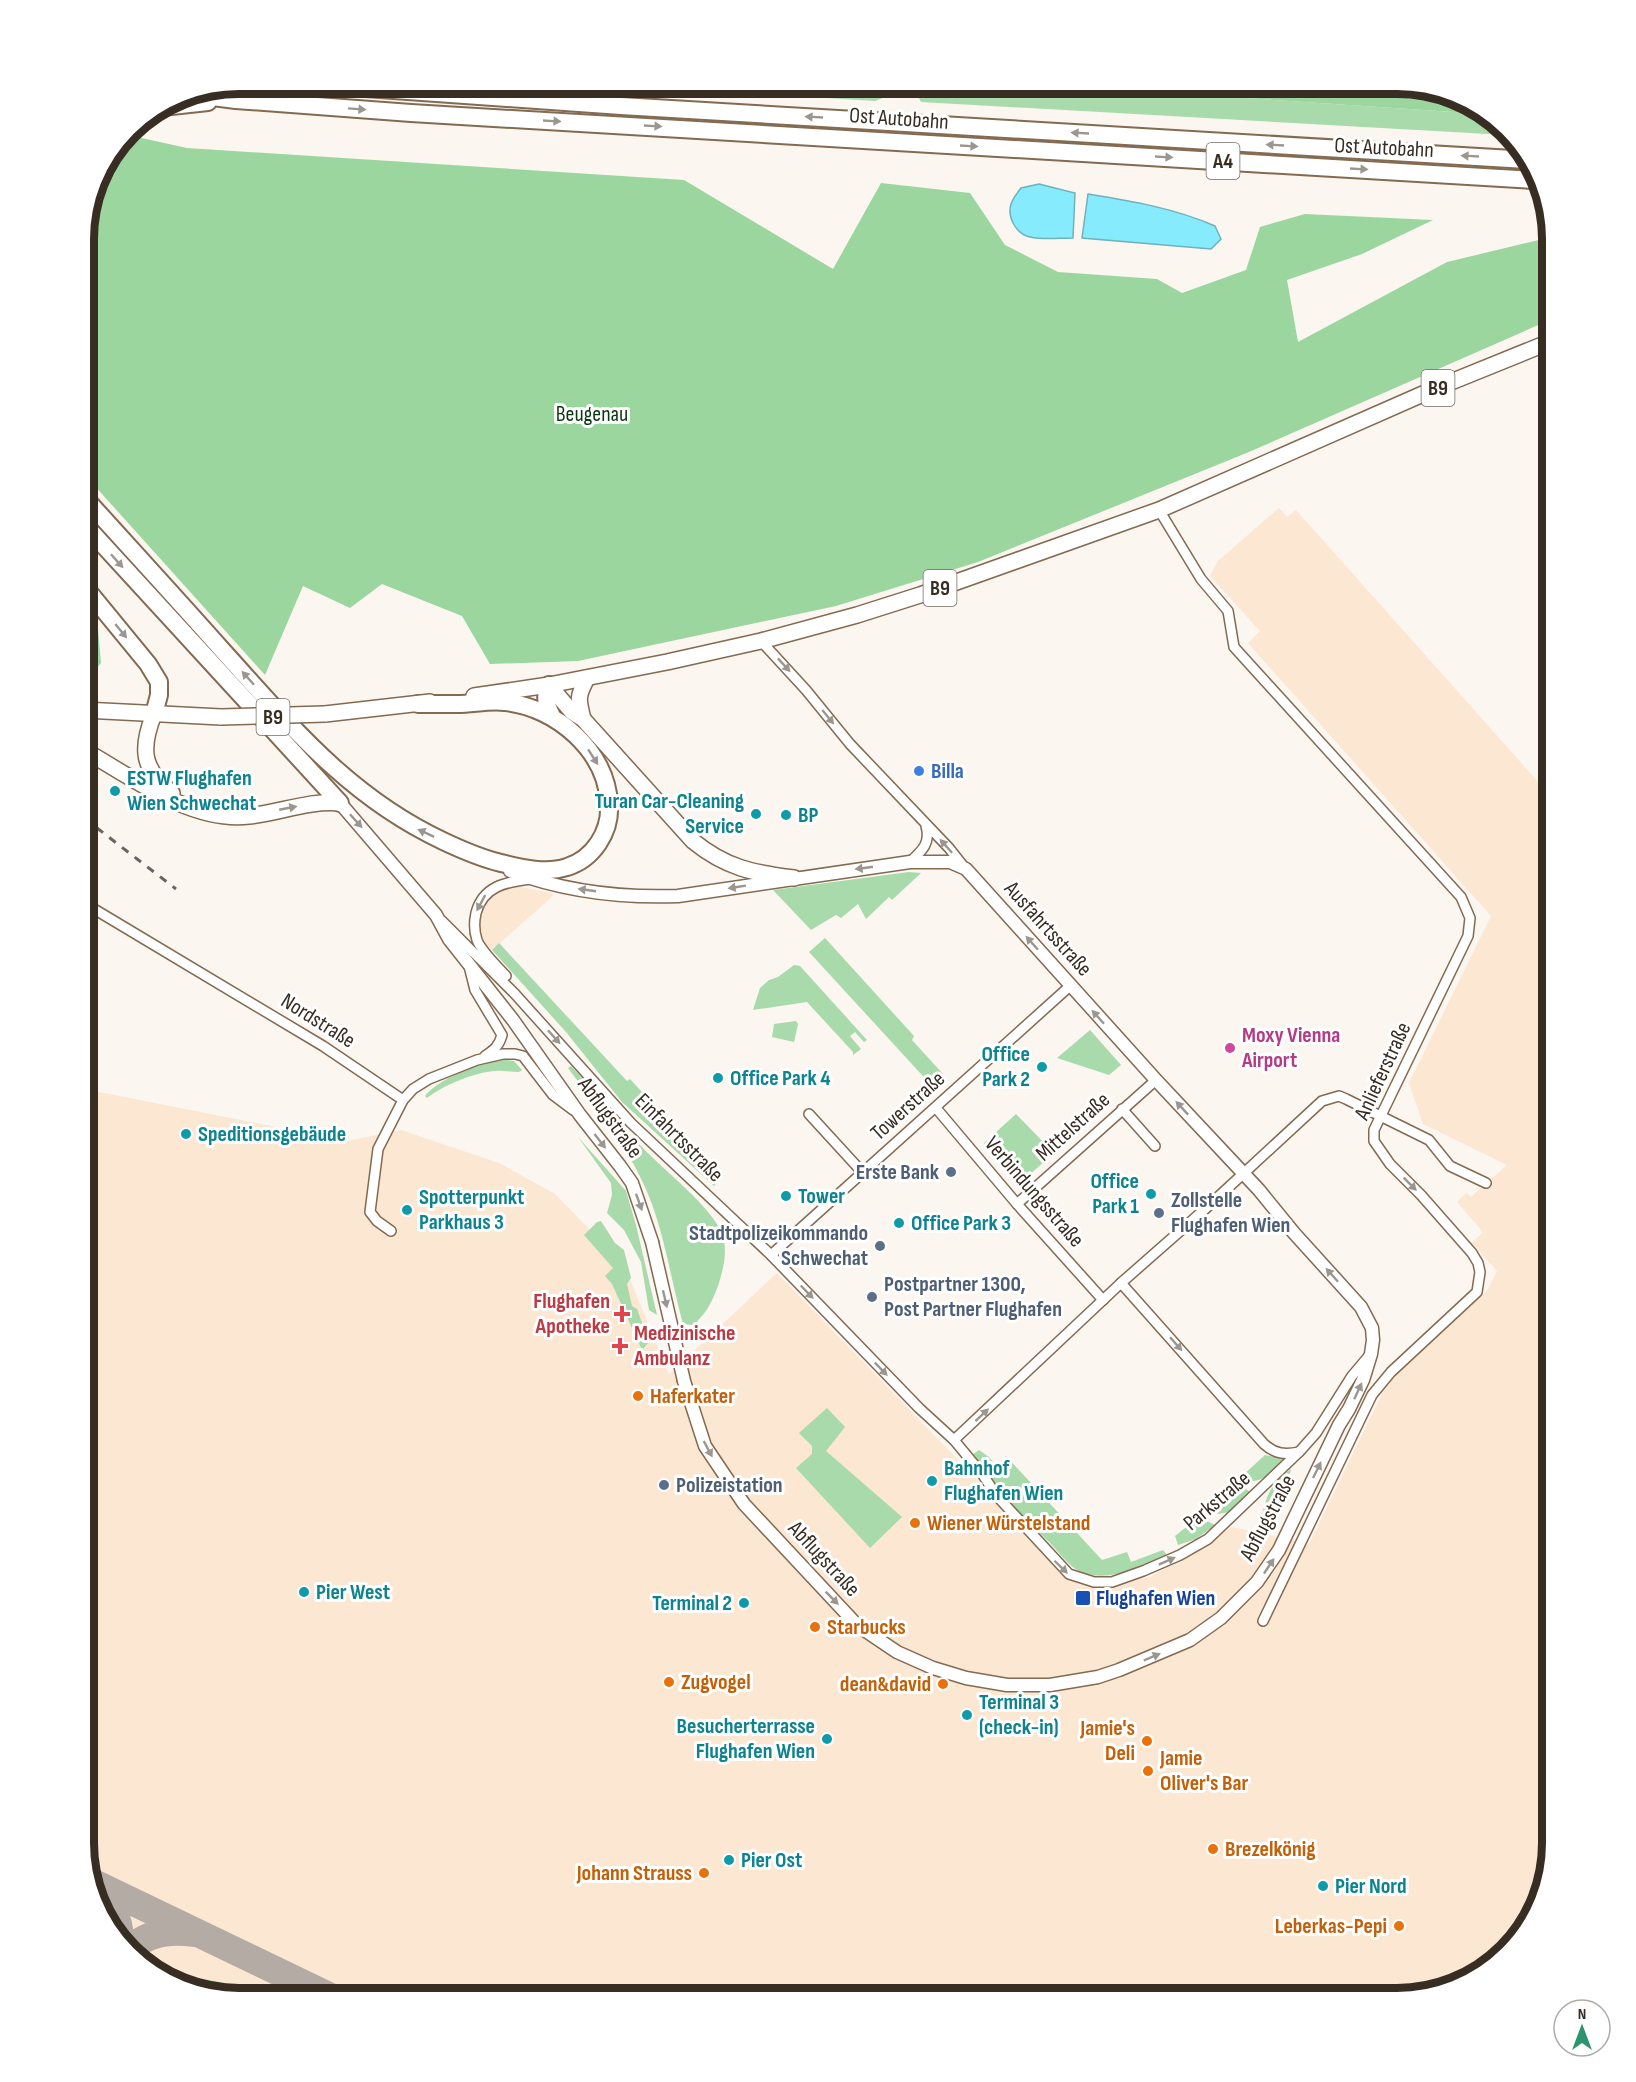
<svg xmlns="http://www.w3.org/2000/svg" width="1636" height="2082" font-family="'Sofia Sans Condensed',sans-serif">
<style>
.built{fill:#fbe7d2}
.green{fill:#a9daab}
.forest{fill:#9bd69e}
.water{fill:#85ebfd;stroke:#6eb2bb;stroke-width:1.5}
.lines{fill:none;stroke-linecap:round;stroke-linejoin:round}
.taxiway{stroke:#b4aca4;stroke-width:28}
.minor-casing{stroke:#836a51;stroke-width:12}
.tertiary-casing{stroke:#836a51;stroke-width:15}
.primary-casing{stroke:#836a51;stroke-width:18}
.motorway-casing{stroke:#836a51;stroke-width:20}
.minor{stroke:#fff;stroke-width:9}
.tertiary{stroke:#fff;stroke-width:12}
.primary{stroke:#fff;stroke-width:15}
.motorway{stroke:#fff;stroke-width:16}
.rail{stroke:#6c6359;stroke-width:3;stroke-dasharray:8 8;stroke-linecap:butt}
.tertiary-bridge-casing{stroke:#836a51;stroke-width:15;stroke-linecap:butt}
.primary-bridge-casing{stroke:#836a51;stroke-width:18;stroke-linecap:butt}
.tertiary-bridge{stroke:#fff;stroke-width:12}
.primary-bridge{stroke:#fff;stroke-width:15}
.oneway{fill:#9c9690}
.shop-dot{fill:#3f7fe0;stroke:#fff;stroke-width:2}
.culture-dot{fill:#0f9aa8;stroke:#fff;stroke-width:2}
.hotel-dot{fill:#d1479c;stroke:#fff;stroke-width:2}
.service-dot{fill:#5c6f8a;stroke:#fff;stroke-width:2}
.health-dot{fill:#e0444e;stroke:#fff;stroke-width:2}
.food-dot{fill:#e8710a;stroke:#fff;stroke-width:2}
.transit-dot{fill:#1a4fb4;stroke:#fff;stroke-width:2}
.labels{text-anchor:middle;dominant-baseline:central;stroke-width:6;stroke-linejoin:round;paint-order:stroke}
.shield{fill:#fff;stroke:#746c64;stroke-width:1.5}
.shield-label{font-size:21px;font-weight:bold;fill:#382d22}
.street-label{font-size:22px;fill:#382d22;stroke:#fff}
.park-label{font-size:22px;fill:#0c3612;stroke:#fff}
.shop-label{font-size:22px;font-weight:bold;fill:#366cbe;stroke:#fff;text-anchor:start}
.culture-label{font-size:22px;font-weight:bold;fill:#0d838f;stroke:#fff;text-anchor:start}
.hotel-label{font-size:22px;font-weight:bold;fill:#b23c85;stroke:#fff;text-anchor:start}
.service-label{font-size:22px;font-weight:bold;fill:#4e5e75;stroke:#fff;text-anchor:start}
.health-label{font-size:22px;font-weight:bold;fill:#be3a42;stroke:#fff;text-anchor:end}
.food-label{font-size:22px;font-weight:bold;fill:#c56008;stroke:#fff;text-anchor:start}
.transit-label{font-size:22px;font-weight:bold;fill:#164399;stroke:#fff;text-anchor:start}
.rim{fill:none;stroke:#382d22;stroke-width:8}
</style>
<rect width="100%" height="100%" fill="#fbf6f0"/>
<!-- built -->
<g class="built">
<path d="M1279,508L1287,517L1296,510L1549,794H1552V1843L1531,1920L1483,1972L1397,1998H239L162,1977L110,1929L84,1843V1089L347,1141L401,1130L499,1163L555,1194L624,1265L669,1374L777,1273L1079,1585L1150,1577L1232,1527L1309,1544L1382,1394L1397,1374L1487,1291L1497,1271L1472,1243L1483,1232L1457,1202L1466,1193L1471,1197L1507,1165L1423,1124L1409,1083L1491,916L1248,643L1260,631L1210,576L1218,561Z"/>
<path d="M509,885L552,893L553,896L492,950L485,944L479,931L481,914L484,904L490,895Z"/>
</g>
<!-- green -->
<g class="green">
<path d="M605,84H1034L1484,114L1506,135L921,102L915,90L900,91L875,101Z"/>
<path d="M909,872L921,873L892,900L889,897L866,919L858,904L841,918L836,915L811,930L773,890Z"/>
<path d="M825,938L914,1036L912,1040L943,1074V1077L933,1087L809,952Z"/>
<path d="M499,943L627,1081L630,1079L721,1178L714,1186L622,1102L566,1032L492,950Z"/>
<path d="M794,965L800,966L867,1040L864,1042L855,1032L850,1036L861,1049L853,1055V1052L807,1002L753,1010L760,988L769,980L778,977Z"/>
<path d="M796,1021L798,1024L794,1042L772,1037L774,1024Z"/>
<path d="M1090,1030L1121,1065L1109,1075L1057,1058Z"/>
<path d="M500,1059L514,1061L522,1070L519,1072C511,1072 503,1070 495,1071C475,1072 442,1086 427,1098L425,1096C440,1077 477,1066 500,1059Z"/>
<path d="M571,1066C595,1091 614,1118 638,1143C660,1167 705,1201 720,1229C729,1247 724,1266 719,1283C713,1300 707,1313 693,1325L683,1324C672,1284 666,1243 652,1204C633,1153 600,1111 568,1068Z"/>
<path d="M1016,1114L1054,1153L1020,1183L984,1143Z"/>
<path d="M578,1137L626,1191L636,1225L657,1315L649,1310L641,1262L624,1230L607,1213L612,1195L611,1183Z"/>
<path d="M601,1221L615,1243L624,1250L631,1278L627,1284L632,1306L637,1309L649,1342L642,1350L612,1284L605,1276L613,1268L584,1235L597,1222Z"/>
<path d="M827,1408L845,1427L826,1451L902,1517L870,1548L796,1468L812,1454V1446L799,1433Z"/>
<path d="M979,1450L989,1457L997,1467L1006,1456L1102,1560L1127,1552L1131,1562L1163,1550L1167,1555C1144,1565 1117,1579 1092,1575C1071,1572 1062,1555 1049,1542C1031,1524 1012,1508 997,1488C988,1477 982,1465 972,1455Z"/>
<path d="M1265,1455L1285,1459C1274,1470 1265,1482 1248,1481L1242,1476Z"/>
<path d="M1291,1469C1286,1498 1272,1522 1255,1546L1251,1543C1262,1527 1261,1510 1269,1493C1274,1483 1282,1476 1291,1469Z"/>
<path d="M1236,1481L1250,1492L1230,1512L1218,1514L1210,1505Z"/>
<path d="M1199,1517L1215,1525L1196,1539L1178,1545L1175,1536Z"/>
<path d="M179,1977C203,1978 241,1983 260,1998H239L167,1979Z"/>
</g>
<!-- forest -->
<g class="forest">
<path d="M1034,84H1407L1474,105L1484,114Z"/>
<path d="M128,135L187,148L684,180L833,269L881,183L970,193L1005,245L1058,272L1157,279L1182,293L1246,270L1260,227L1305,214L1433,220L1362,254L1287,280L1298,342L1447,262L1547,238L1551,235L1552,319L1249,452L978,562L836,606L578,661L490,664L462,616L382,584L350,608L303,586L265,675L84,474V229L100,170Z"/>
<path d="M84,599L97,617L101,663L84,683Z"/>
</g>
<!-- water -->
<g class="water">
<path d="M1039,184L1075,193L1073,238C1059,238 1043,240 1030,237C1016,234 1007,217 1011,204C1013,198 1017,193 1021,188Z"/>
<path d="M1088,194C1131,201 1174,208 1215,226L1221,239L1211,249L1082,238Z"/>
</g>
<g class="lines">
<!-- taxiway -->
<g class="taxiway">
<path d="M96,1884L333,1998"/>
<path d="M98,1890C111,1903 119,1919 120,1938"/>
<path d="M131,1949C148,1932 172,1930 194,1933"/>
</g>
<defs>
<g id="minor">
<path d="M1159,510L1201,579L1228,611L1234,647L1461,897L1470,918L1468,936L1374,1130V1141L1390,1164L1421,1195L1472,1253L1478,1263L1480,1272L1477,1292L1391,1372L1372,1395L1263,1621"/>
<path d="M761,641L806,690L850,744L949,848L964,867"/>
<path d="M910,862C922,851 931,843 926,826"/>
<path d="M84,903L323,1046L403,1100"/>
<path d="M442,921L515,994L631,1123L771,1255L919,1408L954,1440L983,1475L996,1495L1069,1574L1094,1582H1112L1143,1571L1180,1555L1208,1539L1300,1451L1316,1433L1352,1376L1368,1357"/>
<path d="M469,966L475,990L502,1035C499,1046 494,1050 485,1056"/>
<path d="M506,976C498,967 481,951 477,940C474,931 474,922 476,913C483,886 506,882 530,879"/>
<path d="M936,1108L1017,1204L1103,1300"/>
<path d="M1122,1109L1155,1146"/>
<path d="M809,1114L863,1173"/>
<path d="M1017,1204L1156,1080"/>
<path d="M391,1231L377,1221L370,1212L378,1149L403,1100L413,1089L429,1079L477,1060L503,1054H515L523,1056L553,1095L573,1110"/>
<path d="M771,1255L1070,986"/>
<path d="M1121,1283L1264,1444C1275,1454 1285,1455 1299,1452"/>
<path d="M954,1440L1121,1283L1204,1210L1322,1101L1339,1096L1346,1099L1429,1140L1450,1166L1486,1183"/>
</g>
<g id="tertiary">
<path d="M340,803L436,915L449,939L513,1020L580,1115L620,1166L632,1183L652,1242"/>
<path d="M510,871C563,891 623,898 678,896L910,862H950L966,869L1156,1080L1259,1190L1294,1233L1361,1307L1372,1328L1373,1340L1371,1354L1363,1380L1349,1409L1339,1425L1279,1550L1257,1582L1221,1618L1190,1640L1119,1670L1098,1677L1050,1685H1007L966,1678L933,1668L897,1652L857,1625L744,1504L705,1446L684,1381"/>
</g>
<g id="primary">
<path d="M549,685L572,712L583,719L693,841C726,868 753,873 794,878"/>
<path d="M474,696L549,685L667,662L761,641L857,615L920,595L1159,510L1441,386L1552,341"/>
<path d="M84,710L221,717"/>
<path d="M154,714C140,749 142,769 172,793"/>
<path d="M325,714L430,702"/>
<path d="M583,719C578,699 577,697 587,678"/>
<path d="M84,750C131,777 192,823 249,816C279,813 309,800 340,803"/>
</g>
<g id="motorway">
<path d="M309,84L621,106L1528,160"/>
<path d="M189,94L236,100L411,113L1534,180"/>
<path d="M162,107L208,102"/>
<path d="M84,497C130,548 177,599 223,651C291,726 349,797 443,841C462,850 480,858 501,863C522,868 546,874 567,867C593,859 611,832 609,804C607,751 556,707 505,702C489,700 473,704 457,704C444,704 431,704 418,704"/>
<path d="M84,524L340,803"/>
<path d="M84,586L148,664L159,682V695L154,714"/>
<path d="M549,685C544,697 546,705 552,716"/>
</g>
</defs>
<!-- minor casing -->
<use href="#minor" class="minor-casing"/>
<!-- tertiary casing -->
<use href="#tertiary" class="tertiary-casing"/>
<!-- primary casing -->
<use href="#primary" class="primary-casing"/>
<!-- motorway casing -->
<use href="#motorway" class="motorway-casing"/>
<!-- minor -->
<use href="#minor" class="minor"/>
<!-- tertiary -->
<use href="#tertiary" class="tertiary"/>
<!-- primary -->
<use href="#primary" class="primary"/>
<!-- motorway -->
<use href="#motorway" class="motorway"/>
<!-- rail -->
<path class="rail" d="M84,818L176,889"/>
<defs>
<path id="tertiary-bridge" d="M652,1242L684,1381"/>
<path id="primary-bridge" d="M221,717L325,714"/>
</defs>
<!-- tertiary-bridge casing -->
<use href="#tertiary-bridge" class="tertiary-bridge-casing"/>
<!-- primary-bridge casing -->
<use href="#primary-bridge" class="primary-bridge-casing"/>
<!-- tertiary-bridge -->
<use href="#tertiary-bridge" class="tertiary-bridge"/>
<!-- primary-bridge -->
<use href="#primary-bridge" class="primary-bridge"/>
</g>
<!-- one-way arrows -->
<defs><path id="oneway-solid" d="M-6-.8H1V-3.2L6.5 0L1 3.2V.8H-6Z" transform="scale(1.5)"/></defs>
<g class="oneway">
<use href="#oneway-solid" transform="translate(357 109) rotate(4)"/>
<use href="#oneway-solid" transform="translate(814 117) rotate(-177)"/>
<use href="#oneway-solid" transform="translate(552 121) rotate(3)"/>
<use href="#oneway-solid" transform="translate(653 126) rotate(3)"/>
<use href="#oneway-solid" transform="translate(1080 133) rotate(-177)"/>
<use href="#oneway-solid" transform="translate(1275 145) rotate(-177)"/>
<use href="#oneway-solid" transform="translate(969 146) rotate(3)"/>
<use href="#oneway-solid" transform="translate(1470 156) rotate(-177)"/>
<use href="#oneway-solid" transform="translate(1164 157) rotate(3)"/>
<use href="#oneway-solid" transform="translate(1359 169) rotate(3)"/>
<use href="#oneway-solid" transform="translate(117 561) rotate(48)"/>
<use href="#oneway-solid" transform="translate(121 631) rotate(51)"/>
<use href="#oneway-solid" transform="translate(784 665) rotate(47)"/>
<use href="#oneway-solid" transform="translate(248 678) rotate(-132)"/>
<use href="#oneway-solid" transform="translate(828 717) rotate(51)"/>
<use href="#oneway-solid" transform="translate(593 757) rotate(57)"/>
<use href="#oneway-solid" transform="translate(288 808) rotate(-11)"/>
<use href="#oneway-solid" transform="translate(356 821) rotate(48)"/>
<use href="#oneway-solid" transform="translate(426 833) rotate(-155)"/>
<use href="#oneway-solid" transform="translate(946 846) rotate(-132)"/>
<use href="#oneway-solid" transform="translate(864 868) rotate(172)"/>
<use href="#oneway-solid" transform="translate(737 887) rotate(171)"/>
<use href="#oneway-solid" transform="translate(587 890) rotate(-172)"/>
<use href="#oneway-solid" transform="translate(481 903) rotate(118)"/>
<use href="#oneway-solid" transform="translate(1032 943) rotate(-132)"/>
<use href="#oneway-solid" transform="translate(1098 1017) rotate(-132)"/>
<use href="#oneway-solid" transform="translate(554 1037) rotate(48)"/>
<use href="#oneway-solid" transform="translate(1182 1108) rotate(-133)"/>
<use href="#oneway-solid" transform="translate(600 1141) rotate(52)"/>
<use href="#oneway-solid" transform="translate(1410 1184) rotate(45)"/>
<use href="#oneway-solid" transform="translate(639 1202) rotate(70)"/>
<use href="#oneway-solid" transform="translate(1332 1275) rotate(-132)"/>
<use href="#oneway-solid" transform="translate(807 1292) rotate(46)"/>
<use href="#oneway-solid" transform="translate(665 1299) rotate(77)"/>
<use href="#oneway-solid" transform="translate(1176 1344) rotate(49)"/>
<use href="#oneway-solid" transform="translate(881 1369) rotate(46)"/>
<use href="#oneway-solid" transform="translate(1358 1391) rotate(-65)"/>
<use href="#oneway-solid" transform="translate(982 1415) rotate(-43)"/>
<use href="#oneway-solid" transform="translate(708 1449) rotate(62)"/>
<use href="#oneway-solid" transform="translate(1317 1470) rotate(-64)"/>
<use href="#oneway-solid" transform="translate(1167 1561) rotate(-24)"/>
<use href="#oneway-solid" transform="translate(1269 1566) rotate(-56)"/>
<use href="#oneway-solid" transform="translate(1061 1567) rotate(44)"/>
<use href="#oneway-solid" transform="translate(832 1598) rotate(45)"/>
<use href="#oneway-solid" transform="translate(1152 1657) rotate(-23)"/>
</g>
<!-- markers -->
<circle class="shop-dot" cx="919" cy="771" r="6"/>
<g class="culture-dot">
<circle cx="115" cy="791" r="6"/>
<circle cx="756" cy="814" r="6"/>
<circle cx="786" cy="815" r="6"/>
<circle cx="1042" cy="1067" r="6"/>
<circle cx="718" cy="1078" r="6"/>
<circle cx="186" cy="1134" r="6"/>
<circle cx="1151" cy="1194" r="6"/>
<circle cx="786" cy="1196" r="6"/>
<circle cx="407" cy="1210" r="6"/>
<circle cx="899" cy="1223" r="6"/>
<circle cx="932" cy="1481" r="6"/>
<circle cx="304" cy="1592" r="6"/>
<circle cx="744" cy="1603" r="6"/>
<circle cx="967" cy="1715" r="6"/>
<circle cx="827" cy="1739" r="6"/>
<circle cx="729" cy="1860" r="6"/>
<circle cx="1323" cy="1886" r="6"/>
</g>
<circle class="hotel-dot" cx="1230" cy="1048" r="6"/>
<g class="service-dot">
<circle cx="951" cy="1172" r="6"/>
<circle cx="1159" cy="1213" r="6"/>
<circle cx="880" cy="1246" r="6"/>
<circle cx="872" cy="1297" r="6"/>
<circle cx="664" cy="1485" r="6"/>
</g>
<g class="health-dot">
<path d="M619 1305h6v6h6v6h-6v6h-6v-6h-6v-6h6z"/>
<path d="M617 1337h6v6h6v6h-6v6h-6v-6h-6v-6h6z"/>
</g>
<g class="food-dot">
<circle cx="638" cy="1396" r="6"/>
<circle cx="915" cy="1523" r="6"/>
<circle cx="815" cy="1627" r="6"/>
<circle cx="669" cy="1682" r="6"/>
<circle cx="943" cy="1684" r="6"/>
<circle cx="1147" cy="1741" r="6"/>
<circle cx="1148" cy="1771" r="6"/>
<circle cx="1213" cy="1849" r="6"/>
<circle cx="704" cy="1873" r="6"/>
<circle cx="1399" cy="1926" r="6"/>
</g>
<rect class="transit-dot" x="1075" y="1590" width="16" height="16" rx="3"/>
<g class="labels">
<!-- shield labels -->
<g class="shield">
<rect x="1206.5" y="143" width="33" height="36" rx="4.5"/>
<rect x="1421.5" y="370" width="33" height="36" rx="4.5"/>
<rect x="923.5" y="570" width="33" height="36" rx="4.5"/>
<rect x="256.5" y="699" width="33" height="36" rx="4.5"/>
</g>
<g class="shield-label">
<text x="1223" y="161">A4</text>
<text x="1438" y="388">B9</text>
<text x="940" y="588">B9</text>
<text x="273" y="717">B9</text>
</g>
<!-- street labels -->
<g class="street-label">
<text transform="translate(899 119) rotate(4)">Ost Autobahn</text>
<text transform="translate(1384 148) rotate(3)">Ost Autobahn</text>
<text transform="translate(1048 929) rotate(48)">Ausfahrtsstraße</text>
<text transform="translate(318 1021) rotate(32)">Nordstraße</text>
<text transform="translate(1383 1071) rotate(-65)">Anlieferstraße</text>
<text transform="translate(908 1106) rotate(-42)">Towerstraße</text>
<text transform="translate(610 1118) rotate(54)">Abflugstraße</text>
<text transform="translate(1073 1127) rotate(-42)">Mittelstraße</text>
<text transform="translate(679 1138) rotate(45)">Einfahrtsstraße</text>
<text transform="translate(1034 1192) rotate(49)">Verbindungsstraße</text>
<text transform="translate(1217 1501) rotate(-40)">Parkstraße</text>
<text transform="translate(1268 1518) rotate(-62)">Abflugstraße</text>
<text transform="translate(824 1559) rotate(47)">Abflugstraße</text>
</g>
<!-- park labels -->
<g class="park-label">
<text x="592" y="414">Beugenau</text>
</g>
<!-- shop labels -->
<g class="shop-label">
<text x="931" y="771">Billa</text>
</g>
<!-- culture labels -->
<g class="culture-label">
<text x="127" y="778">ESTW Flughafen<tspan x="127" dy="25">Wien Schwechat</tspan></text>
<text x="744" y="801" text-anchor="end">Turan Car-Cleaning<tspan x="744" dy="25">Service</tspan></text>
<text x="798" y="815">BP</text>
<text x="1030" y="1054" text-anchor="end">Office<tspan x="1030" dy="25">Park 2</tspan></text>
<text x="730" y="1078">Office Park 4</text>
<text x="198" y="1134">Speditionsgebäude</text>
<text x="1139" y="1181" text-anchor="end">Office<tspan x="1139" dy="25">Park 1</tspan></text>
<text x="798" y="1196">Tower</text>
<text x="419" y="1197">Spotterpunkt<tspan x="419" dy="25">Parkhaus 3</tspan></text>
<text x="911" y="1223">Office Park 3</text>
<text x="944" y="1468">Bahnhof<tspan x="944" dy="25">Flughafen Wien</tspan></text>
<text x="316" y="1592">Pier West</text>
<text x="732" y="1603" text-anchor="end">Terminal 2</text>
<text x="979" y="1702">Terminal 3<tspan x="979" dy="25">(check-in)</tspan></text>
<text x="815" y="1726" text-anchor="end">Besucherterrasse<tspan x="815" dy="25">Flughafen Wien</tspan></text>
<text x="741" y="1860">Pier Ost</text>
<text x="1335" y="1886">Pier Nord</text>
</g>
<!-- hotel labels -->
<g class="hotel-label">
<text x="1242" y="1035">Moxy Vienna<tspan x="1242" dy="25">Airport</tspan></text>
</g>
<!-- service labels -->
<g class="service-label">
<text x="939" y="1172" text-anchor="end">Erste Bank</text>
<text x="1171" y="1200">Zollstelle<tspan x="1171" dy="25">Flughafen Wien</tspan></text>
<text x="868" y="1233" text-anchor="end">Stadtpolizeikommando<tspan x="868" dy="25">Schwechat</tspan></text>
<text x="884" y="1284">Postpartner 1300,<tspan x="884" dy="25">Post Partner Flughafen</tspan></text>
<text x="676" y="1485">Polizeistation</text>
</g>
<!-- health labels -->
<g class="health-label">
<text x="610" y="1301">Flughafen<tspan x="610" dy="25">Apotheke</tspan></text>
<text x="634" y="1333" text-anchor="start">Medizinische<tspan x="634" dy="25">Ambulanz</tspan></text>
</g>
<!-- food labels -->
<g class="food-label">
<text x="650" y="1396">Haferkater</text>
<text x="927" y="1523">Wiener Würstelstand</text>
<text x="827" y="1627">Starbucks</text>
<text x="681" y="1682">Zugvogel</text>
<text x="931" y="1684" text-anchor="end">dean&amp;david</text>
<text x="1135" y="1728" text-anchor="end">Jamie's<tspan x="1135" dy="25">Deli</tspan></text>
<text x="1160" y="1758">Jamie<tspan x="1160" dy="25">Oliver's Bar</tspan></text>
<text x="1225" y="1849">Brezelkönig</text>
<text x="692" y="1873" text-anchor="end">Johann Strauss</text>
<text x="1387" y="1926" text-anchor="end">Leberkas-Pepi</text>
</g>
<!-- transit labels -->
<g class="transit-label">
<text x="1096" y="1598">Flughafen Wien</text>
</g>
</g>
<!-- crop -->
<path d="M0 0H1636V2082H0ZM239 94H1397A145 145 0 0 1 1542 239V1843A145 145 0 0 1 1397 1988H239A145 145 0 0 1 94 1843V239A145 145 0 0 1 239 94Z" fill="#fff" fill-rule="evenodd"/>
<path class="rim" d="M239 94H1397A145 145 0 0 1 1542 239V1843A145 145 0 0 1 1397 1988H239A145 145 0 0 1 94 1843V239A145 145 0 0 1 239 94Z"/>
<!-- north arrow -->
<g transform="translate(1582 2028)"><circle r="28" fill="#ffffff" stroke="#afaba7" stroke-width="1.5"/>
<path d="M0-4.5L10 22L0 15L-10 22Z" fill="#2f936f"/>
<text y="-9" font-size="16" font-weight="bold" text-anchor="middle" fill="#382d22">N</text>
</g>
</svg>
